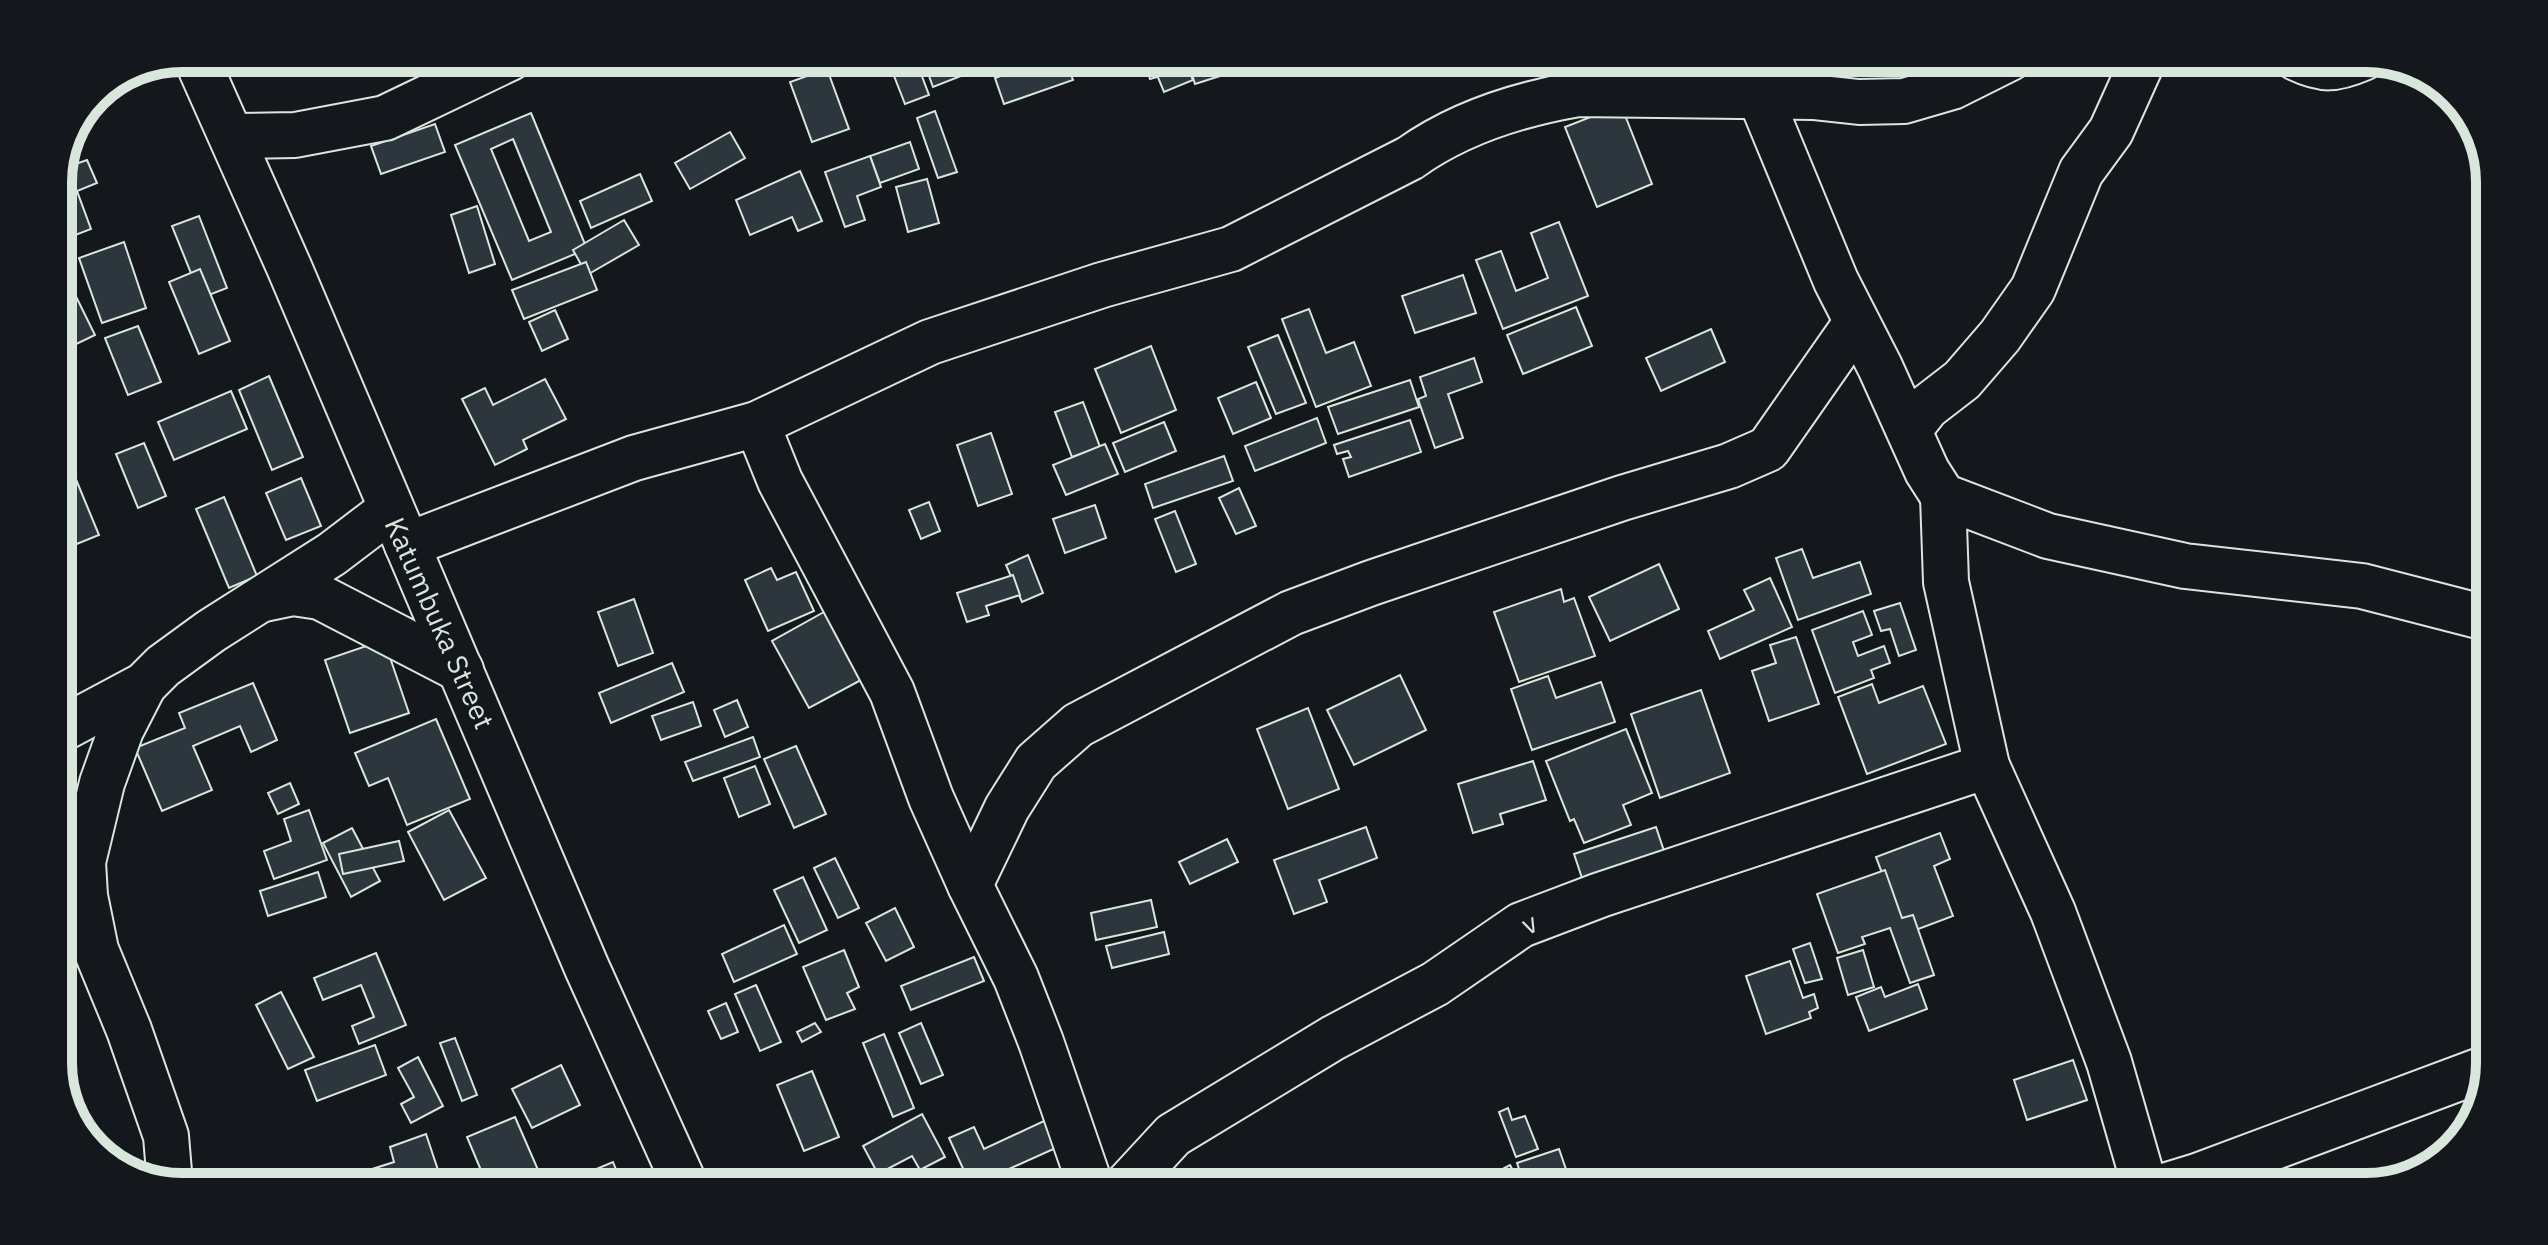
<svg xmlns="http://www.w3.org/2000/svg" width="2548" height="1245" font-family="'IBM Plex Sans',sans-serif">
<style>
.building{fill:#2c363c;stroke:#d8e6dc;stroke-width:2;fill-rule:evenodd}
.lines{fill:none;stroke-linecap:round;stroke-linejoin:round}
.minor-casing{stroke:#d8e6dc;stroke-width:48}
.major-casing{stroke:#d8e6dc;stroke-width:48}
.minor{stroke:#14181c;stroke-width:44}
.major{stroke:#14181c;stroke-width:44}
.labels{text-anchor:middle;dominant-baseline:central;stroke-width:6;stroke-linejoin:round;paint-order:stroke}
.street-label{font-size:28px;fill:#d8e6dc;stroke:#14181c}
.rim{fill:none;stroke:#d8e6dc;stroke-width:10}
</style>
<rect width="100%" height="100%" fill="#14181c"/>
<!-- building -->
<g class="building">
<path d="M887,58H915L929,95L905,104Z"/>
<path d="M943,58H986L989,65L933,87L925,65Z"/>
<path d="M993,58H1034L998,71Z"/>
<path d="M1052,58H1065L1073,80L1004,104L995,78Z"/>
<path d="M1105,58H1139L1110,70Z"/>
<path d="M1144,58H1174L1178,71L1150,79Z"/>
<path d="M1150,58H1184L1193,80L1164,92Z"/>
<path d="M1187,58H1214L1220,76L1195,84Z"/>
<path d="M827,69L849,129L812,142L790,82Z"/>
<path d="M1621,105L1652,184L1597,207L1565,127Z"/>
<path d="M935,111L957,172L938,178L917,118Z"/>
<path d="M531,113L587,249L512,280L455,145ZM513,139L551,232L529,241L491,149Z"/>
<path d="M435,124L445,152L381,174L371,146Z"/>
<path d="M730,132L745,158L690,189L675,163Z"/>
<path d="M910,142L919,169L880,183L870,156Z"/>
<path d="M870,156L881,187L857,196L865,220L845,227L825,172Z"/>
<path d="M87,160L97,183L77,191L91,229L65,239L58,220V174L61,169Z"/>
<path d="M800,171L822,221L798,231L792,217L750,235L736,200Z"/>
<path d="M640,174L652,201L591,228L580,201Z"/>
<path d="M927,179L939,223L908,232L896,187Z"/>
<path d="M477,206L495,264L469,273L451,215Z"/>
<path d="M199,216L227,288L201,298L172,226Z"/>
<path d="M624,220L639,245L587,275L573,250Z"/>
<path d="M1559,222L1588,296L1503,329L1476,260L1501,251L1516,291L1548,278L1531,233Z"/>
<path d="M124,242L146,308L102,323L79,258Z"/>
<path d="M58,260L95,335L68,348L58,329Z"/>
<path d="M586,262L597,290L524,319L512,290Z"/>
<path d="M200,269L230,341L199,354L169,282Z"/>
<path d="M1463,275L1476,313L1415,333L1402,296Z"/>
<path d="M1576,307L1592,346L1523,374L1507,335Z"/>
<path d="M1309,309L1326,353L1354,342L1371,386L1316,407L1282,319Z"/>
<path d="M555,310L568,339L542,351L529,322Z"/>
<path d="M138,326L161,382L128,395L105,338Z"/>
<path d="M1711,329L1725,362L1661,391L1646,358Z"/>
<path d="M1278,335L1306,403L1276,414L1248,347Z"/>
<path d="M1151,346L1176,410L1121,433L1095,369Z"/>
<path d="M1474,358L1482,382L1448,394L1463,438L1435,448L1418,399L1426,396L1420,377Z"/>
<path d="M269,376L303,457L272,470L239,390Z"/>
<path d="M545,379L566,419L523,440L527,449L495,465L462,399L485,388L493,405Z"/>
<path d="M1410,380L1419,407L1338,434L1328,407Z"/>
<path d="M1256,382L1271,418L1233,434L1218,398Z"/>
<path d="M231,391L247,429L174,460L158,422Z"/>
<path d="M1083,402L1100,447L1072,457L1055,412Z"/>
<path d="M1317,418L1326,443L1255,471L1245,446Z"/>
<path d="M1410,420L1421,452L1349,477L1343,459L1351,457L1348,451L1337,454L1334,445Z"/>
<path d="M1164,422L1176,451L1125,472L1113,443Z"/>
<path d="M991,433L1012,494L978,506L957,445Z"/>
<path d="M144,443L166,496L138,508L116,454Z"/>
<path d="M1105,444L1118,474L1066,495L1053,465Z"/>
<path d="M1224,456L1233,481L1153,508L1145,484Z"/>
<path d="M75,477L99,535L62,550L58,542V484Z"/>
<path d="M301,478L321,526L286,540L266,493Z"/>
<path d="M1239,488L1256,526L1236,534L1219,498Z"/>
<path d="M224,497L257,576L229,588L196,509Z"/>
<path d="M929,502L940,531L921,539L909,510Z"/>
<path d="M1095,505L1106,538L1065,553L1053,519Z"/>
<path d="M1175,511L1196,564L1176,572L1155,519Z"/>
<path d="M1802,549L1813,578L1860,562L1871,594L1798,620L1776,558Z"/>
<path d="M1028,555L1043,593L1022,602L1006,565Z"/>
<path d="M1659,564L1679,609L1610,641L1589,597Z"/>
<path d="M771,568L777,580L796,572L814,611L768,631L745,580Z"/>
<path d="M1013,575L1020,595L986,606L989,615L967,622L957,593Z"/>
<path d="M1770,578L1792,627L1720,659L1708,631L1754,610L1744,590Z"/>
<path d="M1561,589L1564,602L1574,598L1595,656L1519,682L1494,612Z"/>
<path d="M634,599L653,653L618,666L598,612Z"/>
<path d="M1900,603L1916,650L1899,656L1890,629L1881,631L1874,611Z"/>
<path d="M1863,611L1872,635L1853,642L1858,656L1884,646L1890,663L1871,670L1874,678L1835,693L1812,630Z"/>
<path d="M824,612L861,680L809,708L772,641Z"/>
<path d="M1796,637L1819,704L1769,721L1752,671L1776,663L1770,645Z"/>
<path d="M384,640L409,713L350,733L325,660Z"/>
<path d="M672,663L684,692L611,723L599,693Z"/>
<path d="M1400,675L1426,730L1354,765L1327,710Z"/>
<path d="M1548,676L1556,698L1601,682L1615,722L1532,750L1511,689Z"/>
<path d="M253,683L277,740L251,752L240,726L193,746L212,790L162,811L135,748L185,728L179,713Z"/>
<path d="M1872,684L1879,703L1923,686L1946,744L1867,774L1838,697Z"/>
<path d="M1701,690L1730,773L1660,798L1631,714Z"/>
<path d="M737,700L748,727L725,737L714,710Z"/>
<path d="M693,702L701,726L661,740L652,716Z"/>
<path d="M1308,708L1339,789L1288,809L1257,729Z"/>
<path d="M436,719L470,799L407,825L388,778L369,786L355,753Z"/>
<path d="M1626,729L1652,793L1623,805L1631,825L1584,843L1574,819L1570,821L1546,761Z"/>
<path d="M753,737L760,757L693,781L685,762Z"/>
<path d="M796,746L826,814L794,828L764,759Z"/>
<path d="M1533,761L1546,800L1500,814L1503,824L1473,833L1458,784Z"/>
<path d="M755,766L770,804L739,817L724,778Z"/>
<path d="M290,783L299,804L278,814L268,793Z"/>
<path d="M309,810L327,860L274,879L264,851L291,841L284,819Z"/>
<path d="M449,810L486,878L444,900L408,832Z"/>
<path d="M1366,827L1377,858L1319,880L1327,902L1294,914L1274,860Z"/>
<path d="M1656,827L1665,854L1585,887L1574,854Z"/>
<path d="M352,828L380,881L351,897L323,843Z"/>
<path d="M1940,833L1950,859L1934,866L1953,916L1905,934L1876,857Z"/>
<path d="M1227,839L1238,862L1190,884L1179,862Z"/>
<path d="M399,841L404,861L343,874L339,854Z"/>
<path d="M835,858L859,908L838,918L814,868Z"/>
<path d="M1885,870L1902,918L1913,915L1934,975L1910,983L1890,928L1862,937L1865,944L1838,953L1817,894Z"/>
<path d="M318,872L326,897L268,916L260,891Z"/>
<path d="M803,877L827,930L799,943L774,890Z"/>
<path d="M1151,900L1157,927L1096,940L1091,913Z"/>
<path d="M895,908L914,947L886,961L866,923Z"/>
<path d="M784,925L797,954L734,982L722,954Z"/>
<path d="M1164,932L1169,954L1112,968L1106,946Z"/>
<path d="M1810,943L1822,979L1805,983L1793,949Z"/>
<path d="M844,950L859,987L847,993L855,1009L826,1020L803,967Z"/>
<path d="M1863,950L1874,987L1848,995L1837,958Z"/>
<path d="M376,953L406,1025L359,1044L352,1026L374,1017L361,985L323,1000L314,978Z"/>
<path d="M974,957L984,981L911,1010L901,986Z"/>
<path d="M1790,961L1803,998L1814,994L1818,1008L1809,1012L1811,1018L1766,1034L1746,976Z"/>
<path d="M1918,984L1927,1009L1869,1031L1856,997L1881,987L1885,997Z"/>
<path d="M756,985L781,1042L760,1051L735,994Z"/>
<path d="M281,992L314,1057L288,1069L256,1005Z"/>
<path d="M58,1003L72,1026L58,1034Z"/>
<path d="M726,1003L738,1032L721,1039L708,1011Z"/>
<path d="M815,1023L821,1032L802,1042L797,1032Z"/>
<path d="M921,1023L943,1075L921,1084L899,1033Z"/>
<path d="M884,1034L914,1108L893,1117L863,1043Z"/>
<path d="M455,1038L477,1095L462,1101L440,1043Z"/>
<path d="M375,1045L386,1075L317,1101L305,1070Z"/>
<path d="M418,1057L443,1106L411,1123L401,1104L414,1097L398,1068Z"/>
<path d="M2073,1060L2087,1100L2027,1120L2014,1080Z"/>
<path d="M561,1065L580,1105L532,1128L512,1089Z"/>
<path d="M812,1071L839,1137L804,1151L777,1085Z"/>
<path d="M1508,1108L1512,1120L1525,1116L1538,1149L1516,1157L1499,1112Z"/>
<path d="M922,1114L945,1157L920,1170L912,1156L878,1174L863,1146Z"/>
<path d="M515,1117L542,1179L525,1187H488L467,1137Z"/>
<path d="M1046,1120L1058,1147L971,1186L949,1138L974,1127L984,1149Z"/>
<path d="M426,1134L441,1179L420,1187H371L366,1171L394,1162L390,1147Z"/>
<path d="M1559,1149L1568,1175L1525,1187L1517,1163Z"/>
<path d="M613,1162L623,1187H575L572,1179Z"/>
<path d="M1510,1165L1522,1187H1468Z"/>
<path d="M1060,1170L1065,1187H1005Z"/>
<path d="M553,1179L557,1187H535Z"/>
</g>
<g class="lines">
<defs>
<g id="minor">
<path d="M1751,58L1760,97L1836,281L1880,367L1927,471L1943,496L2048,536L2185,566L2362,586L2490,619"/>
<path d="M2296,58C2323,71 2335,70 2363,58"/>
<path d="M233,136L295,135L385,118L510,58"/>
<path d="M757,424L780,481L892,692L931,798L970,885L1016,978L1041,1042L1091,1187"/>
<path d="M1909,430L1927,407L1962,380L2000,336L2033,289L2081,172L2111,131L2144,58"/>
<path d="M1943,496L1946,582L1987,766L2053,912L2109,1062L2145,1187"/>
<path d="M407,545L634,458L757,424L930,342L1102,285L1231,249L1410,158C1459,123 1520,104 1578,94L1813,97L1859,102L1904,101L1952,87L2010,58"/>
<path d="M264,599L293,593L320,597L461,670"/>
<path d="M144,685L121,730L102,783L83,862L85,896L96,950L129,1030L166,1136L170,1184"/>
<path d="M58,731L144,685L163,666L211,631L332,554L390,510"/>
<path d="M970,885L1007,808L1036,762L1078,725L1291,613L1371,583L1622,498L1729,466L1768,449L1856,323"/>
<path d="M1125,1187L1173,1135L1333,1038L1435,984L1521,925L1600,895L1987,766"/>
<path d="M2161,1187L2197,1176L2489,1067"/>
</g>
<path id="major" d="M196,58L289,267L587,968L686,1187"/>
</defs>
<!-- minor casing -->
<use href="#minor" class="minor-casing"/>
<!-- major casing -->
<use href="#major" class="major-casing"/>
<!-- minor -->
<use href="#minor" class="minor"/>
<!-- major -->
<use href="#major" class="major"/>
</g>
<g class="labels">
<!-- street labels -->
<g class="street-label">
<text transform="translate(440 623) rotate(66)">Katumbuka Street</text>
<text transform="translate(1529 923) rotate(-25)">v</text>
</g>
</g>
<!-- crop -->
<path d="M0 0H2548V1245H0ZM182 72H2366A110 110 0 0 1 2476 182V1063A110 110 0 0 1 2366 1173H182A110 110 0 0 1 72 1063V182A110 110 0 0 1 182 72Z" fill="#14181c" fill-rule="evenodd"/>
<path class="rim" d="M182 72H2366A110 110 0 0 1 2476 182V1063A110 110 0 0 1 2366 1173H182A110 110 0 0 1 72 1063V182A110 110 0 0 1 182 72Z"/>
</svg>
